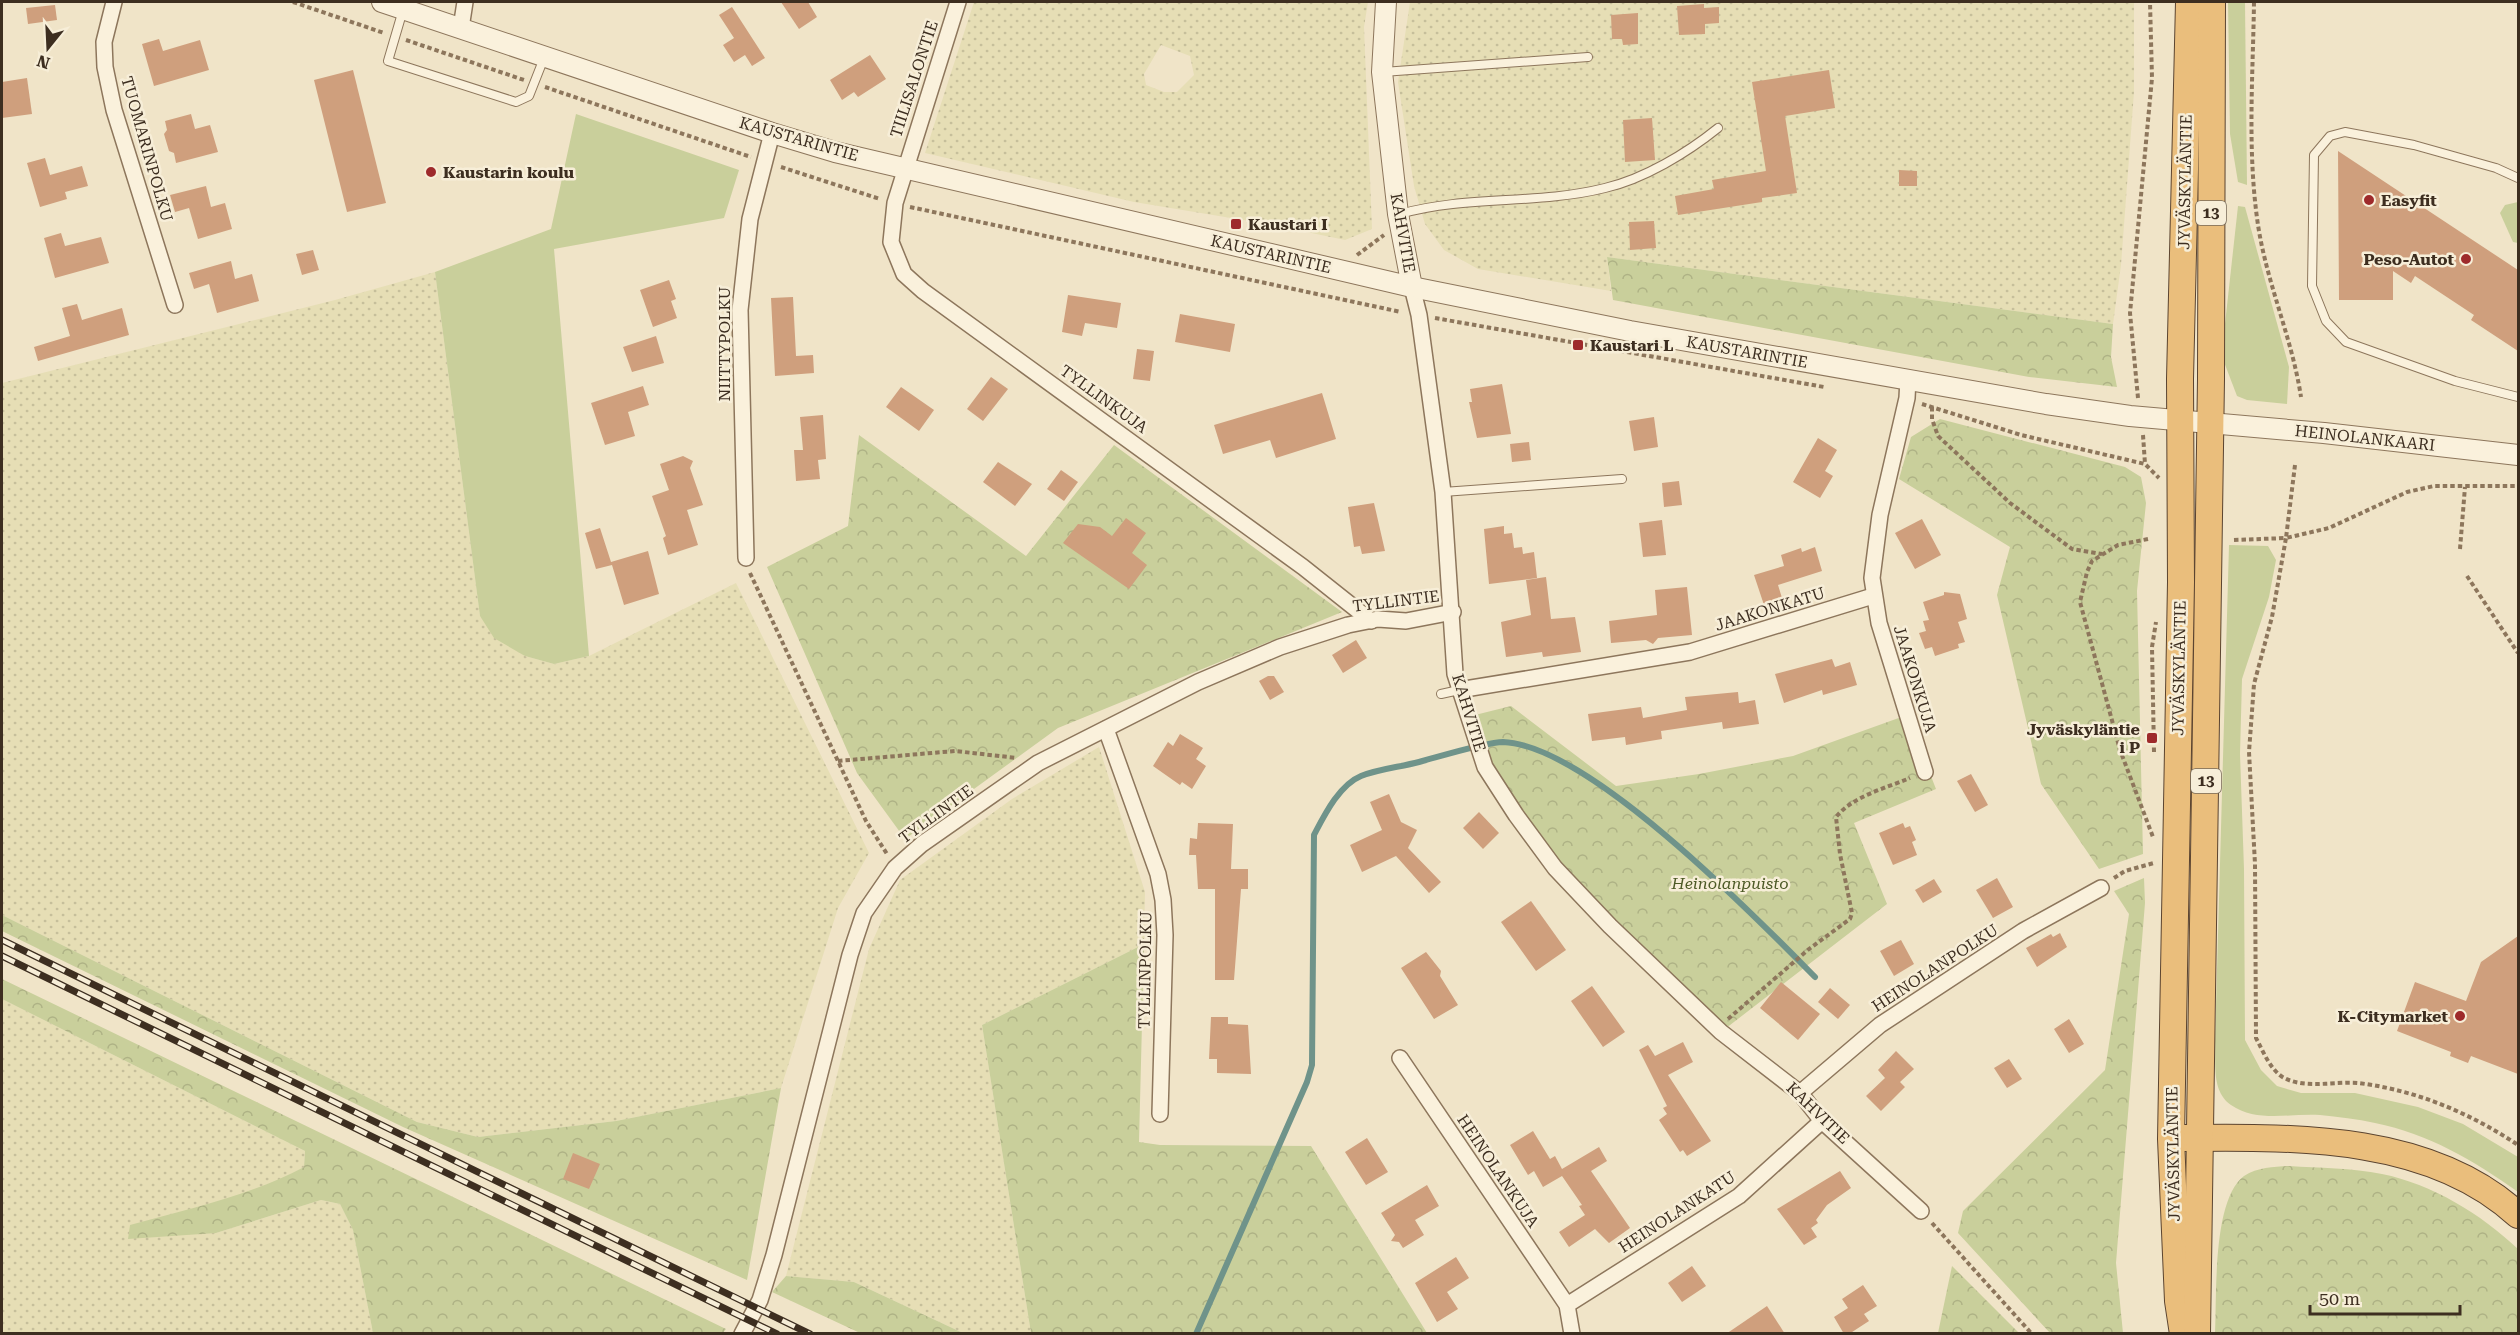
<svg xmlns="http://www.w3.org/2000/svg" width="2520" height="1335" font-family="'Roboto Serif',serif">
<style>
.farmland{fill:url(#farmland-dots);fill-rule:evenodd}
.grass{fill:#c9cf9b}
.forest{fill:url(#forest-crowns)}
.lines{fill:none;stroke-linecap:round;stroke-linejoin:round}
.stream{stroke:#6f938a;stroke-width:6}
.building{fill:#cf9f7d}
.service-casing{stroke:#8d765c;stroke-width:10}
.minor-casing{stroke:#8d765c;stroke-width:18}
.tertiary-casing{stroke:#8d765c;stroke-width:22}
.trunk-casing{stroke:#5b4430;stroke-width:28}
.path{stroke:#8d765c;stroke-width:4;stroke-dasharray:4.5 3;stroke-linecap:butt}
.service{stroke:#faf1dc;stroke-width:8}
.minor{stroke:#faf1dc;stroke-width:15}
.tertiary{stroke:#faf1dc;stroke-width:20}
.trunk{stroke:#eabe7c;stroke-width:26}
.rail-casing{stroke:#3d2e20;stroke-width:7}
.rail{stroke:#f7eed8;stroke-width:4.5;stroke-dasharray:14;stroke-linecap:butt}
.poi-dot{fill:#9e2a2b;stroke:#f7eed8;stroke-width:2}
.labels{text-anchor:middle;dominant-baseline:central;stroke-width:5;stroke-linejoin:round;paint-order:stroke}
.shield{fill:#f7eed8;stroke:#756857;stroke-width:1.5}
.shield-label{font-size:15px;font-weight:bold;fill:#3d2e20}
.street-label{font-size:16px;fill:#3d2e20;stroke:#f7eed8}
.poi-label{font-size:16px;font-weight:bold;fill:#3d2e20;stroke:#f7eed8;text-anchor:start}
.park-label{font-size:16px;font-style:italic;fill:#4d5a26;stroke:#f7eed8}
</style>
<defs>
<pattern id="farmland-dots" width="8" height="8" patternUnits="userSpaceOnUse" patternTransform="scale(1.5)"><rect width="8" height="8" fill="#e6deb5"/><path d="M2 2h.1M6 6h.1" fill="none" stroke="#c6bf9b" stroke-width="1.8" stroke-linecap="round"/></pattern>
<pattern id="forest-crowns" width="20" height="18" patternUnits="userSpaceOnUse" patternTransform="scale(1.5)"><rect width="20" height="18" fill="#c9cf9b"/><path d="M2 6a3 3 0 1 1 6 0M12 15a3 3 0 1 1 6 0" fill="none" stroke="#aeb285"/></pattern>
</defs>
<rect width="100%" height="100%" fill="#f0e4c8"/>
<!-- farmland -->
<g class="farmland">
<path d="M974,2H1368L1364,27L1372,229L1345,240L1273,225L1134,202L925,153ZM1161,45L1190,56L1194,75L1177,92H1164L1146,85L1144,74Z"/>
<path d="M1410,2H2134V92L2121,265L2113,324L1607,257L1611,291L1478,269L1444,250L1425,224L1414,186L1398,82Z"/>
<path d="M435,272L480,616L525,656L554,664L589,656L736,583L869,853L838,908L781,1088L616,1121L478,1137L417,1122L2,915V383L335,300Z"/>
<path d="M1099,747L1145,892L1144,944L982,1025L1031,1333H963L854,1282L786,1276L869,949L900,880L1012,799Z"/>
<path d="M2,999L305,1151L304,1167L271,1185L227,1199L216,1233L321,1200L340,1204L353,1230L373,1333H2Z"/>
</g>
<!-- grass -->
<g class="grass">
<path d="M2228,2H2245L2247,185L2238,182L2230,134Z"/>
<path d="M576,114L739,170L724,218L554,249L589,656L554,664L525,656L494,638L480,616L435,272L551,229Z"/>
<path d="M2518,202V243L2513,242L2500,213L2505,205Z"/>
<path d="M2238,206L2245,207L2289,367L2287,404L2247,400L2237,396L2224,362V333Z"/>
<path d="M2229,545L2268,546L2276,560L2269,597L2242,679L2240,754L2244,869L2245,1040L2261,1070L2277,1086L2301,1093H2355L2418,1107L2463,1124L2518,1157V1192C2473,1160 2429,1134 2375,1123C2357,1119 2338,1117 2320,1115C2290,1113 2257,1123 2231,1105C2211,1091 2216,1063 2215,1041Z"/>
</g>
<!-- forest -->
<g class="forest">
<path d="M1607,257L2113,324L2111,357L2117,387L2029,377L1613,300Z"/>
<path d="M1940,419L2125,467L2141,477L2146,503L2137,591L2143,854L2099,869L2041,784L1997,595L2010,547L1899,479L1911,437Z"/>
<path d="M859,435L1026,556L1114,445L1342,612L1058,728L905,839L857,773L767,567L848,526Z"/>
<path d="M1511,706L1616,786L1699,774L1793,756L1907,715L1936,789L1854,823L1887,904L1721,1032L1555,868L1485,767L1467,717Z"/>
<path d="M2144,878L2145,903L2116,1263L2123,1333H2050L1958,1233L1963,1211L2105,1070L2129,914L2114,891Z"/>
<path d="M2,915L417,1122L478,1137L616,1121L781,1088L747,1280L403,1127L2,931Z"/>
<path d="M1144,944L1139,1142L1160,1145L1311,1146L1427,1333H1031L982,1025Z"/>
<path d="M2,979L726,1329L722,1334L373,1333L353,1230L340,1204L321,1200L216,1233L128,1239L130,1225C189,1209 249,1196 304,1167L305,1151L2,999Z"/>
<path d="M2289,1166C2319,1168 2352,1168 2382,1174C2432,1184 2481,1214 2518,1249V1333H2215C2217,1296 2212,1200 2244,1176C2258,1167 2274,1167 2289,1166Z"/>
<path d="M1952,1266L2019,1333H1938Z"/>
<path d="M786,1276L854,1282L963,1333H860L772,1292Z"/>
</g>
<g class="lines">
<!-- stream -->
<path class="stream" d="M1196,1334L1307,1082L1312,1065L1314,835C1324,816 1339,785 1361,776C1379,769 1400,767 1419,762C1438,757 1486,742 1503,742C1588,745 1754,915 1815,977"/>
</g>
<!-- building -->
<g class="building">
<path d="M781,2H808L817,17L799,29Z"/>
<path d="M1704,4V8L1719,7V23L1705,24V34L1679,35L1677,6Z"/>
<path d="M55,5L57,20L28,24L26,8Z"/>
<path d="M732,7L765,58L752,66L745,55L734,62L723,45L734,38L719,15Z"/>
<path d="M1638,13V44L1623,45L1622,39H1612L1611,15Z"/>
<path d="M159,39L163,51L200,40L209,70L154,86L142,44Z"/>
<path d="M870,55L886,79L858,97L854,92L842,100L830,80Z"/>
<path d="M353,70L386,203L347,212L314,80Z"/>
<path d="M1829,70L1835,108L1785,116L1797,193L1762,198V202L1678,215L1675,196L1714,189L1712,180L1766,171L1752,82Z"/>
<path d="M27,78L32,114L2,118V82Z"/>
<path d="M191,114L195,129L210,125L218,152L176,163L174,153L169,151L164,134L167,130L165,121Z"/>
<path d="M1652,118L1655,160L1625,162L1623,120Z"/>
<path d="M2338,151L2518,270V351L2471,320L2474,315L2415,276L2411,283L2393,271V300H2339Z"/>
<path d="M45,158L50,175L82,166L88,186L65,192L67,199L40,207L27,163Z"/>
<path d="M1899,170L1917,171V186H1899Z"/>
<path d="M206,186L211,207L225,203L232,229L198,239L189,208L175,212L170,195Z"/>
<path d="M1654,221L1656,248L1630,250L1629,222Z"/>
<path d="M61,233L65,246L101,237L109,263L55,278L44,238Z"/>
<path d="M313,250L319,270L302,275L296,254Z"/>
<path d="M231,261L235,279L252,274L259,301L217,313L209,284L194,289L189,273Z"/>
<path d="M669,280L676,299L671,301L677,318L653,327L640,290Z"/>
<path d="M1068,295L1121,303L1117,328L1085,323L1082,336L1062,332Z"/>
<path d="M793,297L796,356L813,355L814,373L775,376L771,298Z"/>
<path d="M77,304L82,320L122,308L129,335L38,361L34,347L70,336L62,308Z"/>
<path d="M1180,314L1235,324L1230,352L1175,342Z"/>
<path d="M656,336L664,363L632,372L623,347Z"/>
<path d="M1137,349L1154,351L1150,381L1133,379Z"/>
<path d="M991,377L1008,389L983,421L967,409Z"/>
<path d="M1502,384L1511,434L1477,438L1469,402H1472L1470,389Z"/>
<path d="M643,386L649,405L628,412L635,436L605,445L591,403Z"/>
<path d="M901,387L934,410L919,431L886,407Z"/>
<path d="M1322,393L1336,439L1276,458L1270,440L1223,454L1214,425Z"/>
<path d="M823,415L826,459L818,460L820,479L796,481L794,450H803L800,417Z"/>
<path d="M1654,417L1658,447L1634,451L1629,421Z"/>
<path d="M1818,438L1837,450L1825,471L1833,476L1820,498L1793,482Z"/>
<path d="M1529,442L1531,460L1512,462L1510,444Z"/>
<path d="M683,456L693,461L690,468L703,505L687,510L698,545L668,555L663,538L666,536L652,496L669,490L660,464Z"/>
<path d="M998,462L1032,484L1015,506L983,482Z"/>
<path d="M1061,470L1078,482L1064,501L1047,489Z"/>
<path d="M1679,481L1682,505L1664,507L1662,483Z"/>
<path d="M1374,503L1385,551L1362,554L1360,546L1354,547L1348,507Z"/>
<path d="M1126,518L1146,533L1132,553L1147,565L1129,589L1063,543L1078,524L1100,527L1112,536Z"/>
<path d="M1922,519L1941,555L1915,569L1895,533Z"/>
<path d="M1662,520L1666,555L1643,557L1639,523Z"/>
<path d="M1504,526V534L1512,533L1514,548L1522,547L1523,554L1534,552L1537,578L1489,584L1484,529Z"/>
<path d="M600,528L611,562L648,551L659,594L624,605L612,565L596,569L585,533Z"/>
<path d="M1815,547L1822,571L1778,585L1782,598L1764,605L1754,575L1784,566L1781,555L1801,548L1802,552Z"/>
<path d="M1546,577L1551,619L1575,617L1581,652L1543,657L1542,652L1506,657L1501,622L1531,615L1526,580Z"/>
<path d="M1687,587L1692,635L1658,638L1653,644L1646,640L1611,643L1609,621L1657,615L1655,590Z"/>
<path d="M1944,592L1960,594L1967,619L1958,622L1965,642L1958,644L1959,648L1935,656L1932,647L1925,649L1919,633L1926,631L1923,621L1929,620L1923,602L1944,595Z"/>
<path d="M1356,640L1367,658L1343,673L1332,655Z"/>
<path d="M1832,659L1835,667L1850,662L1857,685L1823,695L1822,690L1784,703L1775,674Z"/>
<path d="M1268,676H1274L1284,692L1270,700L1259,681Z"/>
<path d="M1738,692L1739,703L1755,700L1759,724L1723,729L1722,722L1661,731L1662,739L1626,745L1625,737L1592,741L1588,714L1641,707L1643,718L1687,710L1685,697Z"/>
<path d="M1180,734L1203,748L1196,759L1206,766L1192,789L1182,782L1180,785L1153,766L1168,742L1173,746Z"/>
<path d="M1971,774L1988,805L1975,812L1957,781Z"/>
<path d="M1389,794L1401,822L1417,830L1408,848L1441,882L1429,893L1396,856L1362,872L1350,845L1382,830L1370,802Z"/>
<path d="M1479,812L1499,833L1483,849L1463,828Z"/>
<path d="M1198,823L1233,824L1231,869H1248V889H1241L1234,980H1215V889H1198L1196,855H1189L1190,838L1197,839Z"/>
<path d="M1903,823L1905,828L1910,826L1916,840L1912,842L1917,855L1893,865L1879,833Z"/>
<path d="M1997,878L2013,907L1993,918L1976,890Z"/>
<path d="M1934,879L1942,892L1923,903L1915,890Z"/>
<path d="M1531,901L1566,950L1536,971L1501,922Z"/>
<path d="M2060,933L2067,947L2037,967L2026,948L2051,934L2053,937Z"/>
<path d="M2518,936V1074L2471,1056L2468,1063L2450,1056L2451,1052L2397,1031L2415,982L2466,1001L2481,962Z"/>
<path d="M1901,940L1914,964L1894,976L1880,951Z"/>
<path d="M1426,952L1441,971L1440,976L1458,1005L1434,1019L1401,968Z"/>
<path d="M1781,982L1820,1014L1798,1040L1760,1008Z"/>
<path d="M1592,986L1625,1032L1603,1047L1571,1001Z"/>
<path d="M1830,988L1850,1005L1838,1019L1818,1002Z"/>
<path d="M1211,1017H1228V1024L1248,1025L1251,1074L1217,1073V1059H1209Z"/>
<path d="M2069,1019L2084,1044L2069,1053L2054,1029Z"/>
<path d="M1683,1042L1693,1062L1668,1075L1711,1141L1687,1156L1683,1150L1680,1152L1659,1120L1667,1114L1663,1108L1667,1106L1639,1050L1648,1045L1655,1056Z"/>
<path d="M1896,1051L1914,1069L1900,1082L1905,1087L1881,1111L1866,1096L1885,1078L1878,1070Z"/>
<path d="M2009,1059L2022,1079L2007,1088L1994,1068Z"/>
<path d="M1533,1131L1550,1159L1555,1156L1562,1169L1599,1147L1607,1161L1591,1171L1630,1228L1609,1243L1595,1229L1569,1247L1559,1232L1585,1215L1579,1206L1582,1205L1562,1176L1543,1187L1534,1171L1528,1175L1510,1145Z"/>
<path d="M1367,1138L1388,1172L1366,1185L1345,1152Z"/>
<path d="M573,1153L600,1164L589,1189L563,1179Z"/>
<path d="M1840,1171L1851,1188L1827,1205L1816,1220L1818,1223L1811,1228L1817,1237L1804,1245L1777,1209Z"/>
<path d="M1427,1185L1439,1206L1415,1220L1424,1235L1403,1248L1399,1242L1391,1241L1395,1235L1381,1213Z"/>
<path d="M1456,1257L1469,1278L1447,1292L1458,1309L1437,1322L1415,1283Z"/>
<path d="M1692,1266L1706,1286L1682,1302L1668,1283Z"/>
<path d="M1863,1285L1877,1306L1864,1314L1869,1321L1849,1334H1844L1834,1317L1848,1308L1842,1299Z"/>
<path d="M1767,1306L1785,1334H1726Z"/>
</g>
<g class="lines">
<defs>
<g id="service">
<path d="M403,10L388,61L516,102L529,96L544,58"/>
<path d="M1383,72L1588,57"/>
<path d="M2518,178L2496,168L2414,145L2345,132L2330,136L2314,155L2312,286L2326,321L2346,342L2455,381L2518,397"/>
<path d="M1400,214C1467,195 1537,205 1605,188C1644,179 1687,153 1718,128"/>
<path d="M1443,492L1622,479"/>
<path d="M1441,694L1459,690"/>
</g>
<g id="minor">
<path d="M114,2L104,42L105,67L114,110L175,305"/>
<path d="M958,2L895,203L891,242L904,274L923,291L1303,567L1371,621"/>
<path d="M461,28L465,2"/>
<path d="M1412,287L1419,315L1443,492L1455,674L1485,767L1516,815L1555,868L1610,926L1721,1032L1800,1093L1822,1121L1921,1211"/>
<path d="M1908,379L1907,398L1880,515L1872,578L1879,623L1925,772"/>
<path d="M746,558L740,310L750,219L772,133"/>
<path d="M1459,690L1690,652L1873,596"/>
<path d="M1106,729L1158,874L1163,900L1165,935L1160,1114"/>
<path d="M1400,1058L1567,1305L1572,1334"/>
<path d="M1800,1093L1880,1025L2023,931L2101,888"/>
<path d="M1567,1305L1739,1196L1822,1121"/>
<path d="M742,1334L760,1300L774,1255L850,955L864,913L895,868L922,844L1038,763L1198,682L1280,647L1348,625L1378,619L1406,621L1453,612"/>
</g>
<g id="tertiary">
<path d="M382,2L772,133L835,152L1412,287L1630,331L2046,404L2130,416L2324,433L2518,455"/>
<path d="M1386,2L1382,72L1398,214L1412,287"/>
</g>
<g id="trunk">
<path d="M2182,1138C2295,1137 2430,1134 2518,1215"/>
<path d="M2183,1334L2178,1301L2171,1139L2181,582L2180,379L2189,2"/>
<path d="M2197,1334L2211,379L2212,2"/>
</g>
</defs>
<!-- service casing -->
<use href="#service" class="service-casing"/>
<!-- minor casing -->
<use href="#minor" class="minor-casing"/>
<!-- tertiary casing -->
<use href="#tertiary" class="tertiary-casing"/>
<!-- trunk casing -->
<use href="#trunk" class="trunk-casing"/>
<!-- path -->
<g class="path">
<path d="M293,2L384,33"/>
<path d="M2254,2C2253,76 2247,151 2258,225C2267,284 2292,338 2301,397"/>
<path d="M406,40L524,80"/>
<path d="M545,87L751,157"/>
<path d="M781,167L880,199"/>
<path d="M910,207L1401,312"/>
<path d="M1357,255L1384,235"/>
<path d="M1435,318L1824,387"/>
<path d="M2138,398L2130,313L2152,78L2150,2"/>
<path d="M1922,404L2021,435L2145,464L2159,478"/>
<path d="M1932,407V419L1938,436L2010,503L2072,549L2102,554"/>
<path d="M2143,435L2145,464"/>
<path d="M2295,465L2286,538L2329,528L2407,492L2434,486H2518"/>
<path d="M2148,539L2118,545L2092,561L2087,572L2080,602L2120,750L2153,837"/>
<path d="M2234,540L2286,538L2272,617L2254,684L2249,752L2255,864L2256,1038C2263,1051 2269,1067 2281,1076C2302,1090 2334,1081 2358,1083C2416,1090 2470,1113 2518,1145"/>
<path d="M2460,549L2465,487"/>
<path d="M750,573L866,821L887,854"/>
<path d="M2467,576L2518,653"/>
<path d="M2154,752L2152,647L2156,622"/>
<path d="M838,761L955,751L1017,758"/>
<path d="M2114,878L2125,871L2154,863"/>
<path d="M1728,1019L1809,949L1850,919L1852,913L1840,854L1836,817C1853,796 1886,788 1910,778"/>
<path d="M1932,1223L2032,1334"/>
</g>
<!-- service -->
<use href="#service" class="service"/>
<!-- minor -->
<use href="#minor" class="minor"/>
<!-- tertiary -->
<use href="#tertiary" class="tertiary"/>
<!-- trunk -->
<use href="#trunk" class="trunk"/>
<defs>
<g id="rail">
<path d="M2,940L810,1334"/>
<path d="M2,956L777,1334"/>
</g>
</defs>
<!-- rail casing -->
<use href="#rail" class="rail-casing"/>
<!-- rail -->
<use href="#rail" class="rail"/>
</g>
<!-- markers -->
<g class="poi-dot">
<circle cx="431" cy="172" r="6"/>
<circle cx="2369" cy="200" r="6"/>
<rect x="1230" y="218" width="12" height="12" rx="3"/>
<circle cx="2466" cy="259" r="6"/>
<rect x="1572" y="339" width="12" height="12" rx="3"/>
<rect x="2146" y="732" width="12" height="12" rx="3"/>
<circle cx="2460" cy="1016" r="6"/>
</g>
<g class="labels">
<!-- shield labels -->
<g class="shield">
<rect x="2196" y="201" width="30" height="24" rx="4.5"/>
<rect x="2191" y="769" width="30" height="24" rx="4.5"/>
</g>
<g class="shield-label">
<text x="2211" y="213">13</text>
<text x="2206" y="781">13</text>
</g>
<!-- street labels -->
<g class="street-label">
<text transform="translate(914 79) rotate(-72)">TIILISALONTIE</text>
<text transform="translate(799 139) rotate(16)">KAUSTARINTIE</text>
<text transform="translate(147 149) rotate(74)">TUOMARINPOLKU</text>
<text transform="translate(2185 182) rotate(-89)">JYVÄSKYLÄNTIE</text>
<text transform="translate(1403 233) rotate(80)">KAHVITIE</text>
<text transform="translate(1271 254) rotate(13)">KAUSTARINTIE</text>
<text transform="translate(724 344) rotate(-90)">NIITTYPOLKU</text>
<text transform="translate(1747 352) rotate(10)">KAUSTARINTIE</text>
<text transform="translate(1104 399) rotate(36)">TYLLINKUJA</text>
<text transform="translate(2365 438) rotate(6)">HEINOLANKAARI</text>
<text transform="translate(1396 601) rotate(-7)">TYLLINTIE</text>
<text transform="translate(1770 609) rotate(-17)">JAAKONKATU</text>
<text transform="translate(2179 668) rotate(-89)">JYVÄSKYLÄNTIE</text>
<text transform="translate(1915 679) rotate(73)">JAAKONKUJA</text>
<text transform="translate(1469 713) rotate(73)">KAHVITIE</text>
<text transform="translate(936 814) rotate(-36)">TYLLINTIE</text>
<text transform="translate(1935 968) rotate(-33)">HEINOLANPOLKU</text>
<text transform="translate(1145 970) rotate(-89)">TYLLINPOLKU</text>
<text transform="translate(1818 1113) rotate(44)">KAHVITIE</text>
<text transform="translate(2173 1154) rotate(-91)">JYVÄSKYLÄNTIE</text>
<text transform="translate(1498 1171) rotate(56)">HEINOLANKUJA</text>
<text transform="translate(1677 1212) rotate(-33)">HEINOLANKATU</text>
</g>
<!-- poi labels -->
<g class="poi-label">
<text x="443" y="172">Kaustarin koulu</text>
<text x="2381" y="200">Easyfit</text>
<text x="1248" y="224">Kaustari I</text>
<text x="2454" y="259" text-anchor="end">Peso-Autot</text>
<text x="1590" y="345">Kaustari L</text>
<text x="2140" y="729" text-anchor="end">Jyväskyläntie<tspan x="2140" dy="18">i P</tspan></text>
<text x="2448" y="1016" text-anchor="end">K-Citymarket</text>
</g>
<!-- park labels -->
<g class="park-label">
<text x="1730" y="883">Heinolanpuisto</text>
</g>
</g>
<!-- border -->
<rect width="2520" height="1335" fill="none" stroke="#3d2e20" stroke-width="6"/>
<!-- north arrow -->
<g transform="translate(48 48) rotate(198)" stroke="#f7eed8" stroke-width="4.5" paint-order="stroke">
<path d="M0-4.5L10 22L0 15L-10 22Z" fill="#3d2e20"/>
<text y="-9" font-size="16" font-weight="bold" text-anchor="middle" fill="#3d2e20">N</text>
</g>
<!-- scale -->
<path d="M2310 1305v9h150v-9" fill="none" stroke="#3d2e20" stroke-width="3"/>
<text x="2319" y="1305" font-size="18" fill="#3d2e20" stroke="#f7eed8" stroke-width="4.5" paint-order="stroke">50 m</text>
</svg>
